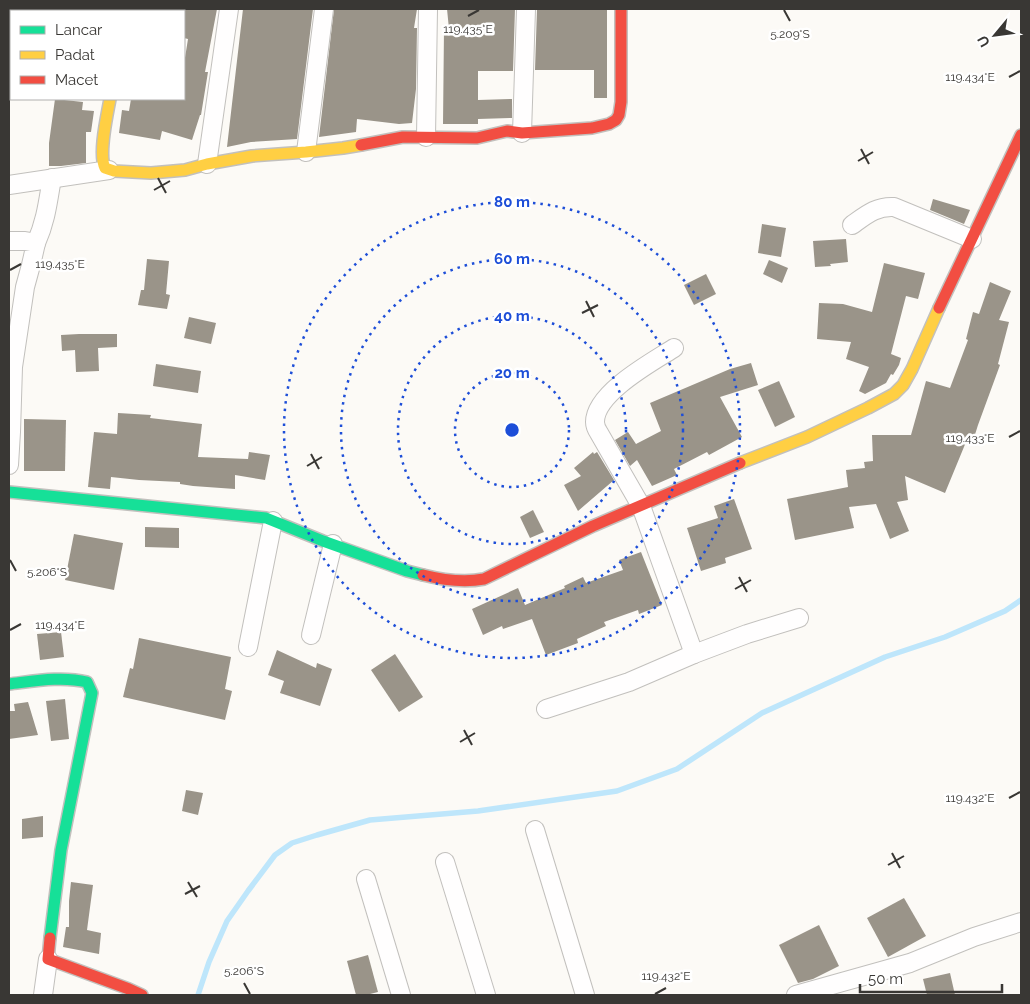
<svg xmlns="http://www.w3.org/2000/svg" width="1030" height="1004" font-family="Raleway,sans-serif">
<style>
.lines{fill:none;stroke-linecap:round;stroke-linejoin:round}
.stream{stroke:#bee6fb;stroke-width:5.5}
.building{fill:#9a9489}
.street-casing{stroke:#c2c0bd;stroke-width:20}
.fast-casing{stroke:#c2c0bd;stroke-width:14}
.slow-casing{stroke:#c2c0bd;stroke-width:14}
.jam-casing{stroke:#c2c0bd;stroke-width:14}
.street{stroke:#fffefe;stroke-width:18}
.fast{stroke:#16e098;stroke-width:11}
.slow{stroke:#ffcf43;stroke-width:11}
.jam{stroke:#f24e42;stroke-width:11}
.ticks{fill:none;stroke:#393734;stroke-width:2}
.ring{fill:none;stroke:#1d4ed8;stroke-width:2.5;stroke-dasharray:2.5 5}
.ticks-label{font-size:12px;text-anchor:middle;fill:#393734;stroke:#fff;stroke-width:5;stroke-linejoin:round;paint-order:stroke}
.centre{fill:#1d4ed8;stroke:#fff;stroke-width:2.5}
.ring-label{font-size:15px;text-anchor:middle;font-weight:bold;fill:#1d4ed8;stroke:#fff;stroke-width:5;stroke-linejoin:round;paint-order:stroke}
</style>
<rect width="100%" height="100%" fill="#fcfaf6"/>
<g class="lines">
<!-- stream -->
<path class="stream" d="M198,995L209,962L227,921L248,891L275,855L292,843L317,835L370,820L478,811L617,791L677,769L762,713L885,657L945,637L1005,611L1021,600"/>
</g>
<!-- building -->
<g class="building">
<path d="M184,9H217L205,72H208L201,115H200L192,140L162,131L160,140L119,133L122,110L129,111L131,99H184V64L188,39L184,38Z"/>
<path d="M243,9H313L297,139L251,142L227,147Z"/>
<path d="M334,9H417L414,28H417L416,89L412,123L399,124L357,119L356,132L319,137Z"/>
<path d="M447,9H515L513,71H478V100L512,99V118L478,119V124H443L444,29H449Z"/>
<path d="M537,9H607V98H594V70H535Z"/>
<path d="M55,99L83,102L82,110L94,111L91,132H86V163L61,166H49V143Z"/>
<path d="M933,199L970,210L964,224L930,210Z"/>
<path d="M762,224L786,228L781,257L758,253Z"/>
<path d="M846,239L848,262L830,264L831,266L815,267L813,241Z"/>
<path d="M147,259L169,261L166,294L170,295L167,309L138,305L141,290H144Z"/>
<path d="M769,260L788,268L782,283L763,274Z"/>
<path d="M884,263L925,273L918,299L906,296L891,354L901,358L899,365L893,375L891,374L886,383L865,394L859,391L869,367L846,359L851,342L817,339L819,303L843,304L872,312Z"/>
<path d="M706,274L716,294L694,305L684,285Z"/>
<path d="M990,282L1011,291L999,320L1009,322L998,364L1000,365L978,425L972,444L966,442L945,493L905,476L908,500L897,502L909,531L890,539L876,504L849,507L854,528L795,540L787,499L848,487L846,470L865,468L864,462L873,461L872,435H911L926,381L950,388L968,340L966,339L973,312L979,314Z"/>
<path d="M189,317L216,323L211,344L184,338Z"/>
<path d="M79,334H117V347L98,348L99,371L76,372L75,350L62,351L61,335Z"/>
<path d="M751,363L758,385L720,397L742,437L709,455L707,452L674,469L677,475L652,486L637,460L630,466L615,440L628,432L636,444L661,431L650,403L730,369Z"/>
<path d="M156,364L201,371L198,393L153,386Z"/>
<path d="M779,381L795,417L775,427L758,390Z"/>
<path d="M118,413L151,415L150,418L202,424L198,457L248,459L249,452L270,455L265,480L235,475V489L193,486L180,484V482L139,480L111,477L110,489L88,487L94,432L117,434Z"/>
<path d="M24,419L66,420L65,471H24Z"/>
<path d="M593,452L594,454L597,452L614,480L578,511L564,485L581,476L574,468Z"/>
<path d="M734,499L752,549L725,558L726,563L701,571L687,528L718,518L714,506Z"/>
<path d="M533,510L544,532L530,538L520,517Z"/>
<path d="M145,527L179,528V548L145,547Z"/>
<path d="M74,534L123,543L114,590L65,580Z"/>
<path d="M641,552L662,605L639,614L638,610L604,622L606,626L577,639L578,643L546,655L532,619L503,629L502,626L483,635L472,609L518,588L525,605L565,588L564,586L583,577L586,583L623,570L619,560Z"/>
<path d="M61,632L64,657L40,660L37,634Z"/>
<path d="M139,638L231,657L225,689L232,691L225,720L123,697L130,668L133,669Z"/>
<path d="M277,650L316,668L317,663L332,669L320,706L280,693L284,681L268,675Z"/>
<path d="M395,654L423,697L399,712L371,670Z"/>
<path d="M65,699L69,739L51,741L46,701Z"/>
<path d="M28,702L38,735L9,739V711H15L14,704Z"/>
<path d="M186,790L203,793L198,815L182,811Z"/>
<path d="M43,816V837L22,839V819Z"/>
<path d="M71,882L93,885L87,930L101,933L99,954L63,947L66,927H69V901Z"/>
<path d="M904,898L926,936L888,957L867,918Z"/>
<path d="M819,925L839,966L813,979L798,983L779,945Z"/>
<path d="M368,955L378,992L366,995H356L347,961Z"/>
<path d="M950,973L955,995H927L923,979Z"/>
</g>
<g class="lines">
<defs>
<g id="street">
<path d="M122,11L123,9"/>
<path d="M522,133L526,9"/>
<path d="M426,137L428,9"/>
<path d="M306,152L324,9"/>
<path d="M207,164L229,9"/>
<path d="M9,185L109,170"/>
<path d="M852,225C866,215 876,206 894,207L972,239"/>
<path d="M9,241H25L36,243L31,265L25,287L13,367L11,432L9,465"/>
<path d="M36,243C46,221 48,201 52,178"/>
<path d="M674,348C652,362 595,393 595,422C595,426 597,430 599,433L641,506L694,654"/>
<path d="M311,635L333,544"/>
<path d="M248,647L273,521"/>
<path d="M546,709L629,682L694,654L747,634L799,618"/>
<path d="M535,830L585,995"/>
<path d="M445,862L486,995"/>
<path d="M366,879L401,995"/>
<path d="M43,995L48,959"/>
<path d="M796,995L910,963L974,937L1021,922"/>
</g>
<g id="fast">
<path d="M9,492L266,518L323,541L407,571L423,575"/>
<path d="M9,684C35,681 62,676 87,682L92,693L61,850L50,938"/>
</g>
<g id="slow">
<path d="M110,99C107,116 98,154 105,168L114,171L151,173L185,170L207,164L252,156L306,152L343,148L361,145"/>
<path d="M740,463L807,437L868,408L894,394L903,385L912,369L939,308"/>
</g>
<g id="jam">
<path d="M361,145L403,137L477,138L507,131L522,133L592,128L609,124L616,120L619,115L621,102V9"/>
<path d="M939,308L1021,135"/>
<path d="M423,575C443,580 463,583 484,579L593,526L740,463"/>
<path d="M50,938L48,959L129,989L142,995"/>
</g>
</defs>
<!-- street casing -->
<use href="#street" class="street-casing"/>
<!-- fast casing -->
<use href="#fast" class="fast-casing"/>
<!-- slow casing -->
<use href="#slow" class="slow-casing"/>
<!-- jam casing -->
<use href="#jam" class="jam-casing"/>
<!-- street -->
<use href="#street" class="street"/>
<!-- fast -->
<use href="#fast" class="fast"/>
<!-- slow -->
<use href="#slow" class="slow"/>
<!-- jam -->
<use href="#jam" class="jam"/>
</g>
<!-- ticks -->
<path class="ticks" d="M784,10L790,21M468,16L479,10M1009,77L1020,71M861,149L869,164M858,161L873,152M158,178L166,193M154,190L170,181M10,270L21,264M586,301L594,317M582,313L598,305M1009,437L1020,431M311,454L319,469M307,466L322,457M10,560L16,571M739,577L747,592M735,589L751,580M10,630L21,624M464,730L472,745M460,742L475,733M1009,798L1020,792M892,853L900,868M888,865L904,856M188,882L197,897M185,894L200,886M244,983L250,994M655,994L666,988"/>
<!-- distance rings -->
<g class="ring">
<circle cx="512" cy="430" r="57"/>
<circle cx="512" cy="430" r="114"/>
<circle cx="512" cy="430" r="171"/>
<circle cx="512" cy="430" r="228"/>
</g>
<g class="ticks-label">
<text x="468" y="33">119.435°E</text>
<text x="790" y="38">5.209°S</text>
<text x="970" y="81">119.434°E</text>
<text x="60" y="268">119.435°E</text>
<text x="970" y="442">119.433°E</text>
<text x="47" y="576">5.206°S</text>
<text x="60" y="629">119.434°E</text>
<text x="970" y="802">119.432°E</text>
<text x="244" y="975">5.206°S</text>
<text x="666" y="980">119.432°E</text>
</g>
<circle cx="512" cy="430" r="8" class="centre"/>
<g class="ring-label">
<text x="512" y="207">80 m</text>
<text x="512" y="264">60 m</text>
<text x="512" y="321">40 m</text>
<text x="512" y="378">20 m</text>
</g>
<!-- border -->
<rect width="1030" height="1004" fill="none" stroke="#393734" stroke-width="20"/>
<!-- legend -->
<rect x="10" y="10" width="175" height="90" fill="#ffffff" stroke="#b0afae"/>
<rect x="20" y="26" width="25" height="8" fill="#16e098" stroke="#b0afae"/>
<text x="55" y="35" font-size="15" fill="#393734">Lancar</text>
<rect x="20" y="51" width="25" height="8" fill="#ffcf43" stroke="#b0afae"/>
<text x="55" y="60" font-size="15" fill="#393734">Padat</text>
<rect x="20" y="76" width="25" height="8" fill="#f24e42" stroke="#b0afae"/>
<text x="55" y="85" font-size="15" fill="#393734">Macet</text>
<!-- north arrow -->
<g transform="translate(995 35) rotate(241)" stroke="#ffffff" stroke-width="4" paint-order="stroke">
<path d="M0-4L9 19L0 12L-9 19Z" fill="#393734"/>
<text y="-8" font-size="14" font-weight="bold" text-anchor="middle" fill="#393734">U</text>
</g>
<!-- scale -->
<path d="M860 984v8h142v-8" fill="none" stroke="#393734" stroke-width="2.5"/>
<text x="868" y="984" font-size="15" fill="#393734" stroke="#ffffff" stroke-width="4" paint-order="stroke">50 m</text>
</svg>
